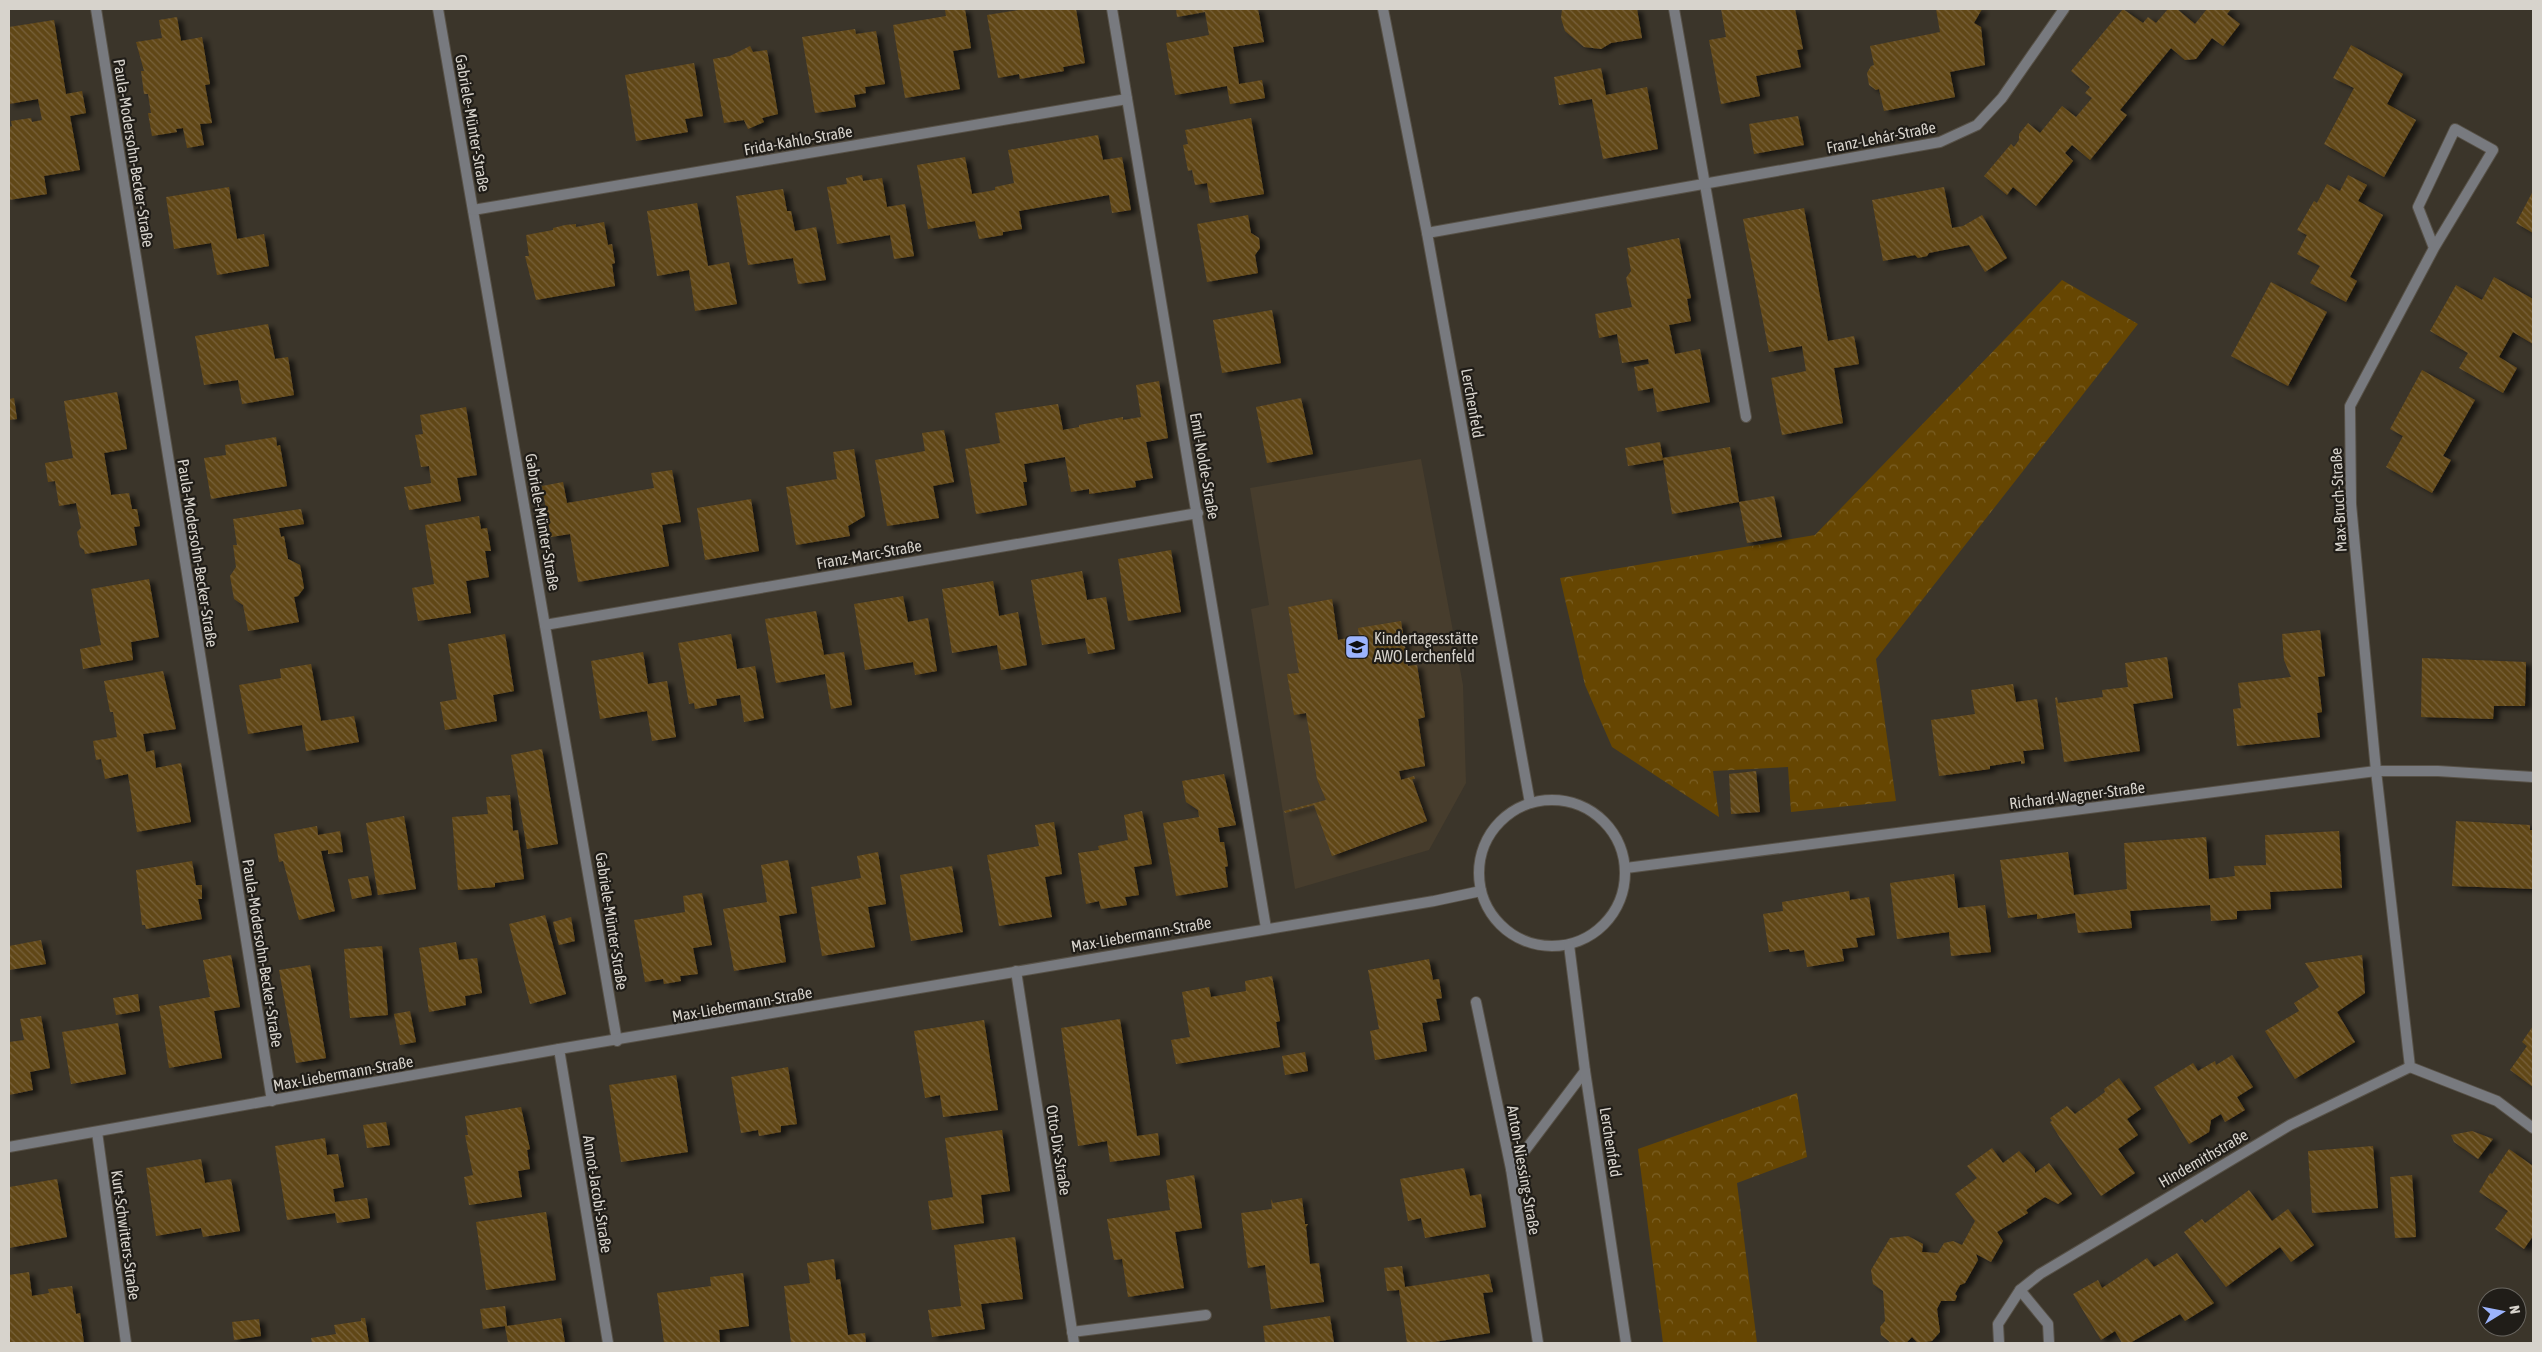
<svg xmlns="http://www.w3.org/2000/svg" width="2542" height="1352" font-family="'Asap Condensed',sans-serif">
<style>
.built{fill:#473d2d}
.forest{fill:url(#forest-crowns)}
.building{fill:url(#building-back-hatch);filter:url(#shadow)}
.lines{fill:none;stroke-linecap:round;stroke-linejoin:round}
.minor-casing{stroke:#575147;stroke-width:12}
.tertiary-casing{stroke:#575147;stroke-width:12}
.minor{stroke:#787a7f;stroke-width:10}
.tertiary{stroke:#787a7f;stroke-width:10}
.labels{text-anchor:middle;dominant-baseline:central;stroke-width:4.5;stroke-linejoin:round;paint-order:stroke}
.street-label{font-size:16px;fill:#d7d3cc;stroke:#201d18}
.poi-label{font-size:16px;fill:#d7d3cc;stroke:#201d18;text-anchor:start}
</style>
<defs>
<pattern id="forest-crowns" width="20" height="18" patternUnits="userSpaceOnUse" patternTransform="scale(1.25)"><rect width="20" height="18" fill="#664602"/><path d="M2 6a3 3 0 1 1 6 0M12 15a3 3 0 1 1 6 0" fill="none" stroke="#7b6026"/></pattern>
<pattern id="building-back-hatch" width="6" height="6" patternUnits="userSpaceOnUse" patternTransform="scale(1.25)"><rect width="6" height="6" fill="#614719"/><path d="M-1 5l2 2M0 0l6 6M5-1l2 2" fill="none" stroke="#776139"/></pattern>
<filter id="shadow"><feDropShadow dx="5.5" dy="3" stdDeviation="2.5" flood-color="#0009"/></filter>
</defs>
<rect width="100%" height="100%" fill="#3b352a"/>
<!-- built -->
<path class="built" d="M1421,459L1463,685L1466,783L1429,850L1295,889L1251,609L1269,605L1250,488Z"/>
<!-- forest -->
<g class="forest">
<path d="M2062,280L2138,324L1876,659L1896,801L1791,812L1788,767L1713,771L1719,817L1612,747L1585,685L1560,578L1815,535Z"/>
<path d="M1797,1093L1807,1157L1737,1183L1757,1343H1663L1638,1149Z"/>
</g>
<!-- building -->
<g class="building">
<path d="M965,9L971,48L953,51L960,89L905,98L893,25L946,16L945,10Z"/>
<path d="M1025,9H1076L1085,63L1063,67L1064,71L1020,79L1019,74L998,78L987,15Z"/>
<path d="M1176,9H1258L1264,42L1233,47L1239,84L1262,80L1265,98L1230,104L1227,86L1175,95L1166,43L1209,35L1205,12L1177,17Z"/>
<path d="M1562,9H1637L1642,38L1611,43L1601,49L1584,47L1565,31L1561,18Z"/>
<path d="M1721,9H1795L1803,49L1797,50L1801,67L1756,76L1760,96L1721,104L1709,40L1726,37Z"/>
<path d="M1936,9H1982L1974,23L1981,27L1985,65L1950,72L1955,97L1884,111L1879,89L1876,90L1869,85L1867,73L1871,66L1874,65L1870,46L1940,32Z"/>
<path d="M2123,9L2143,23L2148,17L2156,23L2168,9H2177L2195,24L2207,9H2231L2227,14L2240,24L2223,46L2212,38L2196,59L2185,60L2171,48L2120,110L2127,115L2090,160L2072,145L2065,153L2073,161L2036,206L2013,187L2007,195L1984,176L2011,144L2014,147L2019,140V134L2028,123L2040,133L2062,106L2076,117L2092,98L2085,93L2090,87L2071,71Z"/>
<path d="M177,17L181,41L202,37L210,84L205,85L212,123L200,124L204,145L187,148L183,128L176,129L177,132L152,136L148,113H151L148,94H144L141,71H144L136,42L162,38L159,20Z"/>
<path d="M54,20L66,94L82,91L86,113L70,116L80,170L44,176L47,194L9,200V127L12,126L11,121L31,118L32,122L42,120L38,99L9,104V27Z"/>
<path d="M855,29L856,34L876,31L885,84L865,87L866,93L854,95L856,107L815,113L802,37Z"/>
<path d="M2351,45L2403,74L2387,104L2416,120L2384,177L2324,144L2354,88L2333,78Z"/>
<path d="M750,46L753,52L767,50L778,114L762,118L764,122L748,129L744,120L724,123L713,59L730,56Z"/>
<path d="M694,63L703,116L685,119L688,132L636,141L625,75Z"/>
<path d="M1601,68L1606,95L1647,87L1658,149L1603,159L1592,99L1559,105L1554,77Z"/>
<path d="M1798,116L1804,145L1754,154L1749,124Z"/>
<path d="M1251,118L1264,194L1210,203L1207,183L1195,185L1192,170L1188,171L1183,145L1188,144L1185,130Z"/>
<path d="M1098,135L1103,160L1122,157L1131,210L1112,213L1109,195L1019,211L1022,229L1003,232V235L979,239L975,221L928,229L917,165L965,157L972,194L995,190V187L1014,183L1008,150Z"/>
<path d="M862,175L863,181L882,178L887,207L905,204L914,256L894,259L890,235L837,244L827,187L847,184L846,178Z"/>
<path d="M2348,175L2367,185L2358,201L2383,215L2350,277L2357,281L2346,302L2310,283L2320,266L2297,254L2307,235L2297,230L2314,201L2317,203L2327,184L2340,191Z"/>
<path d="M229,187L237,239L264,234L269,266L217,275L211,243L174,249L166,197Z"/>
<path d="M1944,187L1952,228L1963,226L1982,215L2007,258L1985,272L1969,245L1929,253L1927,256L1918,258L1915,255L1883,261L1872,200Z"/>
<path d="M783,189L787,211H791L795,231L816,227L826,280L798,284L793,258L748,265L736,196Z"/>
<path d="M2533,191V233L2516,223Z"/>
<path d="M697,203L708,266L729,262L737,304L695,311L689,270L657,276L647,211Z"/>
<path d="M1804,208L1828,341L1854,336L1859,364L1834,368L1843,423L1782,435L1771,378L1806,371L1802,346L1769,352L1743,219Z"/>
<path d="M1248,215L1251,233L1259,238L1260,248L1255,255L1258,273L1207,282L1197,224Z"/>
<path d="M604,222L608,245L612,244L615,263L612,264L615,286L536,300L525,256H529L526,235L553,230V228L565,225L576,224V227Z"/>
<path d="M1679,238L1691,298L1687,299L1691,321L1669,325L1675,354L1700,349L1710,402L1657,412L1653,388L1638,391L1634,367L1649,364L1648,359L1622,363L1617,334L1599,338L1595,314L1632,307L1626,278L1631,271L1627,248Z"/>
<path d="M2494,277L2533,299V344L2513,332L2499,357L2517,368L2503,393L2459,368L2468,353L2430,331L2456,285L2482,300Z"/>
<path d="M2271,282L2327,312L2288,386L2231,356Z"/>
<path d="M1272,310L1281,363L1222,373L1213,320Z"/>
<path d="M268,324L275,359L288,357L294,395L242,404L238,380L204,385L195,336Z"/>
<path d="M2422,370L2475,400L2443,456L2451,460L2432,493L2386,467L2403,436L2390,429Z"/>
<path d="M1159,381L1168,438L1146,442L1153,478L1135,481L1136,487L1089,494V489L1071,492L1065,457L1024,464L1027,482H1023L1027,505L976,514L965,449L1000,443L995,413L1058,404L1063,430L1079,427V425L1123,417V420L1141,417L1136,385Z"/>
<path d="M117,392L127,449L104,453L111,495L129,493L132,509H137L140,526L134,527L137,545L85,554L84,550L80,547L77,532L81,528L76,503L59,506L55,481L48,482L45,463L73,458L64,401Z"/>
<path d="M14,398L17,419L9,420V399Z"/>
<path d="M1301,398L1313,454L1267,463L1256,407Z"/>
<path d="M466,407L477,475L457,478L461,501L409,510L404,487L431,483L429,466L421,467L415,435L423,434L420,415Z"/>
<path d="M944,430L954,482L933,486L939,518L887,526L875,460L925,451L922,433Z"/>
<path d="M276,437L277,446L280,445L287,486L211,499L204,458L226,455L225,445Z"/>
<path d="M1660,442L1663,460L1628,466L1625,448Z"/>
<path d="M1730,447L1739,502L1672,514L1663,458Z"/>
<path d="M854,449L865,516L848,526L850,536L796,545L786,487L837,479L833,452Z"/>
<path d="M672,470L681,522L662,525L669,566L578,582L570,534L551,537L542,486L563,482L567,503L654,488L651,473Z"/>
<path d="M1774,496L1782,537L1747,543L1739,502Z"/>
<path d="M751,499L759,551L705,560L697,508Z"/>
<path d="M301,509L304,524L279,528L281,537L284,536L288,559L300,565L304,588L298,596L294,597L299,622L248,631L243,605L234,599L230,576L236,567L233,545H237L233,519Z"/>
<path d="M479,516L481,529L487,528L491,551H485L489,577L466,581L471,613L418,621L412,588L434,584L425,525Z"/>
<path d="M1171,550L1181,612L1128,621L1118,559Z"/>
<path d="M1082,571L1087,600L1106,597L1115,649L1088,654L1085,638L1042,645L1031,580Z"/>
<path d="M149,579L159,637L131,642L133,660L83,669L80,649L101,645L91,589Z"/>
<path d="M993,581L999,616L1018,612L1027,665L1001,670L997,645L952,653L942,589Z"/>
<path d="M903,596L908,622L928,618L937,671L915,675L913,662L865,670L854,604Z"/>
<path d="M1332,599L1338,640L1359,636L1358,628L1401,621L1408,666L1417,665L1425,717L1418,719L1425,766L1399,771L1401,780L1414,776L1415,779H1412L1427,821L1332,856L1314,805L1285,813L1284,811L1326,800L1317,779L1306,713L1294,715L1287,674L1299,673L1288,607Z"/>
<path d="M816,611L824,655L844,652L852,705L831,709L825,674L776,683L765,619Z"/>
<path d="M2320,630L2325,676L2318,677L2322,712L2317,713L2320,737L2237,746L2233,709L2241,708L2238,683L2291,677L2284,660L2282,634Z"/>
<path d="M505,634L514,691L493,695L497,721L445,730L440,702L457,699L448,644Z"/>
<path d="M731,634L737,669L755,666L764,718L744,722L740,695L716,699L717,705L695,709L694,703L689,704L678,643Z"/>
<path d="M643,652L648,684L667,681L676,737L652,741L647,711L600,719L591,661Z"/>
<path d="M2167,657L2173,698L2133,704L2140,751L2064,762L2055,698L2057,697L2058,703L2103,697L2102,690L2128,687L2125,663Z"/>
<path d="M2422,658L2526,662L2525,706H2494L2493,719L2421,717Z"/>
<path d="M311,664L321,721L354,716L359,742L306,751L302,725L248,734L239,685L281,678L280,669Z"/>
<path d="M163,671L176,729L143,734L146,752L154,750L156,768L181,763L191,822L137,832L128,774L105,779L101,759L96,760L93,741L117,737L113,712H110L104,681Z"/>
<path d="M2013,684L2016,702L2037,699L2044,749L2023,751L2025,763L2021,764V761L1990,766V769L1939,776L1931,720L1975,714L1971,690Z"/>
<path d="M542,749L558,844L527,849L511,755Z"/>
<path d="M1756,771L1760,812L1731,814L1729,774Z"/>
<path d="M1224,774L1236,825L1218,828L1220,842H1224L1228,866L1225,867L1228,887L1176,896L1163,823L1199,817L1198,810L1186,802L1182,781Z"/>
<path d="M510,795L513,831L518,830L524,879L495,883V887L458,890L452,817L488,814L486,797Z"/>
<path d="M1142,811L1152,864L1134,867L1139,895L1125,897L1127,905L1101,909L1099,901L1086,904L1078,853L1099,850L1098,846L1128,840L1124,815Z"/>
<path d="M404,816L416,889L378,895L366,823Z"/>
<path d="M2456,821L2530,825V830H2533V889L2452,886Z"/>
<path d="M1054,822L1062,874L1045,877L1052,917L999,926L987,855L1039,846L1035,825Z"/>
<path d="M317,826L318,835L340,831L343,852L328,854V850L321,851L335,911L299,920L283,861L279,862L274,834Z"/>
<path d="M2339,831L2342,888L2270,892L2271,909L2237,911V919L2211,921L2210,905L2130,911L2132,928L2078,933L2075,913L2037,919V914L2008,918L2000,860L2068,852L2074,895L2127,889L2124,843L2206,837L2209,879L2235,876L2234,866L2266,865L2265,835Z"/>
<path d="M878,852L886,904L868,907L875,947L822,956L811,887L861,878L857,856Z"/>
<path d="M788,860L797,913L779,916L786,962L734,971L723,909L767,902L761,865Z"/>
<path d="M192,861L196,885H202V899H198L202,919L146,929L145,925H142L136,870Z"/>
<path d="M952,866L963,932L911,941L900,875Z"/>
<path d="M1954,874L1958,908L1985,905L1991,952L1951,956L1949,932L1897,939L1890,883Z"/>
<path d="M368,876L372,895L352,899L348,879Z"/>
<path d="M1849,891L1850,900L1869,897L1875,935L1856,938L1858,947L1842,949L1844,961L1807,967L1804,950L1790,952L1789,949L1769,952L1763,914L1783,911L1782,902Z"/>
<path d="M702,893L712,945L693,948L698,974L680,976L681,981L664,984L663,979L645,982L634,920L685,912L683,896Z"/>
<path d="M545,915L566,994L530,1004L509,924Z"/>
<path d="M571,917L575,941L559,945L553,922Z"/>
<path d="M41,940L46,964L9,970V946Z"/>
<path d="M456,942L459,960L477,958L482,993L465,996L466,1005L429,1012L419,948Z"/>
<path d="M382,946L388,1015L350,1018L344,949Z"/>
<path d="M231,955L240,1007L214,1011L222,1058L169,1068L159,1006L210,997L203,960Z"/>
<path d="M2362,955L2365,993L2337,1012L2355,1042L2295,1079L2265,1031L2299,1011L2294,1003L2319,987L2305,963Z"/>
<path d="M1429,959L1433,980L1439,979L1442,998L1436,999L1440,1020L1422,1023L1427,1051L1375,1060L1370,1031L1379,1029L1368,970Z"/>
<path d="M310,965L326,1058L296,1063L279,970Z"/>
<path d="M1272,976L1280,1021L1276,1022L1280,1047L1176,1064L1171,1040L1190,1037L1182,992L1209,987L1211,997L1228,994L1246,991L1245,981Z"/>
<path d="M138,994L140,1011L116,1015L113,998Z"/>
<path d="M410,1011L416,1042L400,1045L394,1014Z"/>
<path d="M41,1016L50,1068L30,1072L33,1090L9,1095V1042L24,1040L20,1019Z"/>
<path d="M1120,1019L1137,1136L1158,1133L1160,1155L1110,1162L1107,1141L1078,1146L1061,1028Z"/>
<path d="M984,1020L998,1110L943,1117L940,1095L925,1098L914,1031Z"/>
<path d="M118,1023L126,1074L71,1084L62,1032Z"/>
<path d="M2533,1026V1087L2510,1070L2527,1046L2522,1042Z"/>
<path d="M1305,1052L1308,1071L1285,1075L1282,1056Z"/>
<path d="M2232,1055L2253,1087L2237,1097L2245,1110L2225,1122L2221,1114L2211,1120L2209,1132L2189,1144L2154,1087L2193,1063L2198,1071L2215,1061L2216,1065Z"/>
<path d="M788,1067L797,1124L781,1126V1132L759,1136L758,1130L741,1133L731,1077Z"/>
<path d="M676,1075L688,1152L621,1162L609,1085Z"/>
<path d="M2119,1078L2141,1109L2127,1119L2138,1135L2118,1149L2135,1173L2101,1196L2060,1138L2050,1122L2052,1121L2050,1118L2067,1106L2075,1114L2105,1092L2104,1089Z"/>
<path d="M521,1107L530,1149L527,1150L530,1169L518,1171L522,1197L469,1205L464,1177L473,1175L465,1135H468L465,1116Z"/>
<path d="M386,1122L390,1145L367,1148L363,1125Z"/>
<path d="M1002,1130L1010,1191L981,1195L984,1223L932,1230L928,1201L953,1197L945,1138Z"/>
<path d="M2472,1131L2493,1139L2478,1159L2454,1142L2451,1135Z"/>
<path d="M325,1138L327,1155L338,1154L344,1187L333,1189L335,1202L367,1198L370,1218L337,1223L335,1213L287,1220L275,1146Z"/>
<path d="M2373,1146L2378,1208L2312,1213L2308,1151Z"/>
<path d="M1992,1148L2003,1163L2019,1151L2035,1169V1173L2049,1163L2072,1194L2058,1204L2045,1197L2026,1210L2028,1213L1997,1232L2003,1241L1991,1262L1976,1254L1978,1260L1965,1283L1960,1285L1955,1294L1957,1296L1955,1301H1941L1937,1309L1940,1332L1932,1341L1918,1343L1912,1337L1906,1343H1891L1881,1335L1880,1327L1885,1321L1883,1291L1873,1284L1871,1270L1890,1238L1908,1236L1923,1244L1922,1252L1938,1253L1944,1243L1953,1241L1962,1245L1975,1221L1955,1194L1977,1178L1967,1166Z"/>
<path d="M2509,1149L2533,1166V1236L2524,1249L2495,1229L2508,1211L2479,1192L2490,1173L2492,1174Z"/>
<path d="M201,1159L205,1183L231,1179L240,1231L203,1237L201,1228L156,1236L146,1168Z"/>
<path d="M1464,1168L1470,1196L1481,1194L1486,1227L1425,1238L1421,1218L1408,1221L1400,1179Z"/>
<path d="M1194,1175L1202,1228L1175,1232L1184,1288L1128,1297L1122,1259L1114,1260L1107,1219L1170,1210L1166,1180Z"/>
<path d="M2412,1175L2416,1237L2395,1238L2390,1177Z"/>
<path d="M57,1179L67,1237L9,1248V1187Z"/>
<path d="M2249,1190L2272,1221L2288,1209L2314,1245L2291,1262L2280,1247L2226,1287L2184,1232L2202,1219L2205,1223Z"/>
<path d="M1302,1198L1305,1224H1308L1306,1227L1310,1264L1319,1263L1324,1302L1271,1309L1265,1265L1248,1268L1241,1213L1272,1209L1271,1199L1273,1203Z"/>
<path d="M546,1212L556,1280L486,1290L476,1222Z"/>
<path d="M1015,1237L1023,1299L981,1304L985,1329L932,1337L928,1310L961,1306L954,1245Z"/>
<path d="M2177,1253L2214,1303L2185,1321L2180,1314L2130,1343H2122L2115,1331L2101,1340L2073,1294L2098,1280L2102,1288L2147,1258L2154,1267Z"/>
<path d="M834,1259L836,1280L840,1279L848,1335L865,1333L866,1343H791L784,1286L810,1283L807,1263Z"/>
<path d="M1402,1266L1405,1287L1489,1274L1493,1292L1483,1293L1490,1333L1428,1343H1407L1399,1290L1387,1291L1384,1268Z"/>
<path d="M29,1272L32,1296L49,1293L48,1289L72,1286L76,1314L80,1313L84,1343H10L9,1275Z"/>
<path d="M743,1273L749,1326L719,1330L720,1343H664L657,1293L711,1286L710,1277Z"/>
<path d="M505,1306L507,1326L561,1318L565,1343H508L505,1326L483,1329L480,1309Z"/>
<path d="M1330,1316L1334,1343H1265L1263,1326Z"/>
<path d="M361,1318H365L369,1343H312L311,1338L336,1334L334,1325L361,1321Z"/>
<path d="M259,1319L261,1336L234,1340L232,1322Z"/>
</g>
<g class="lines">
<defs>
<g id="minor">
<path d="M96,9L272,1101"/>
<path d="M438,9L617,1041"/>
<path d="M1112,9L1266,928"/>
<path d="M1674,9L1746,417"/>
<path d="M473,210L1127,99"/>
<path d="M1427,233L1940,142L1977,125L2002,98L2064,9"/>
<path d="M2434,248L2418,207L2455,129L2493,150L2434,248L2350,406L2351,504L2376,771L2410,1067L2497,1101L2533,1128"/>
<path d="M545,625L1198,513"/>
<path d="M1626,868L2376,771H2438L2533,777"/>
<path d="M1016,971L1074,1343"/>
<path d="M1476,1002L1511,1169L1538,1343"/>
<path d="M559,1049L608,1343"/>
<path d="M97,1132L126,1343"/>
<path d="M9,1147L559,1049L1434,901L1481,891"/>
<path d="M1511,1169L1585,1071"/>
<path d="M2020,1290L2048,1324L2049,1343"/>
<path d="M1072,1332L1206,1315"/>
<path d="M1999,1343L1998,1324L2020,1290L2040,1274L2290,1125L2410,1067"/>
</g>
<g id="tertiary">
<path d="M1383,9L1427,233L1530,803"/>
<circle cx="1552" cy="873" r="73"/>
<path d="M1569,945L1585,1071L1626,1343"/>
</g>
</defs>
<!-- minor casing -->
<use href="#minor" class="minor-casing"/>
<!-- tertiary casing -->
<use href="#tertiary" class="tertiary-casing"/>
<!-- minor -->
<use href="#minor" class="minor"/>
<!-- tertiary -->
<use href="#tertiary" class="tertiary"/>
</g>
<!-- icons -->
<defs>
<symbol id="school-square" viewBox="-11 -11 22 22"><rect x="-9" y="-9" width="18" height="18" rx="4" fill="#9cb4fd" stroke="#201d18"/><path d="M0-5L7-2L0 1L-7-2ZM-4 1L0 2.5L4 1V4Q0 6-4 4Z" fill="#111"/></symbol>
</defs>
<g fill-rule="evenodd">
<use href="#school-square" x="1343" y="633" width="28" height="28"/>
</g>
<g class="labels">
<!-- street labels -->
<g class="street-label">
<text transform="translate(473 123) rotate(80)">Gabriele-Münter-Straße</text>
<text transform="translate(1881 137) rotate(-11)">Franz-Lehár-Straße</text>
<text transform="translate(798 140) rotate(-10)">Frida-Kahlo-Straße</text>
<text transform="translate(134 153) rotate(81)">Paula-Modersohn-Becker-Straße</text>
<text transform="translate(1473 403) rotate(80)">Lerchenfeld</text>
<text transform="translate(1205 466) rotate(80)">Emil-Nolde-Straße</text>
<text transform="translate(2338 500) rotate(-93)">Max-Bruch-Straße</text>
<text transform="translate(543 522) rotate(80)">Gabriele-Münter-Straße</text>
<text transform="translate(198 553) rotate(81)">Paula-Modersohn-Becker-Straße</text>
<text transform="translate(869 554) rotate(-10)">Franz-Marc-Straße</text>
<text transform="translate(2077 795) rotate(-7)">Richard-Wagner-Straße</text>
<text transform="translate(612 921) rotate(81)">Gabriele-Münter-Straße</text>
<text transform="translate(1141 934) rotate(-10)">Max-Liebermann-Straße</text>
<text transform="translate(263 953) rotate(81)">Paula-Modersohn-Becker-Straße</text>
<text transform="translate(742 1004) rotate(-10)">Max-Liebermann-Straße</text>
<text transform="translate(343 1073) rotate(-10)">Max-Liebermann-Straße</text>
<text transform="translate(1611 1142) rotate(81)">Lerchenfeld</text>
<text transform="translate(1059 1150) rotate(81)">Otto-Dix-Straße</text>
<text transform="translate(2203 1158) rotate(-30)">Hindemithstraße</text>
<text transform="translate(1524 1170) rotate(80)">Anton-Niessing-Straße</text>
<text transform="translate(598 1194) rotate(81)">Annot-Jacobi-Straße</text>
<text transform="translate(126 1235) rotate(82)">Kurt-Schwitters-Straße</text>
</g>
<!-- poi labels -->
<g class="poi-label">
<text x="1374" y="638">Kindertagesstätte<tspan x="1374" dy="18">AWO Lerchenfeld</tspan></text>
</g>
</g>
<!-- border -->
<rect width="2542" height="1352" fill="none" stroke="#d7d3cc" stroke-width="20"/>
<!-- north arrow -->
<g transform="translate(2502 1312) rotate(80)"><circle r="24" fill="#201d18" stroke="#696660"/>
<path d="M0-4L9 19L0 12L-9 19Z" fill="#9cb4fd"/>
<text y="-8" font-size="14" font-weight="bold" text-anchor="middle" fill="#d7d3cc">N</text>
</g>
</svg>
